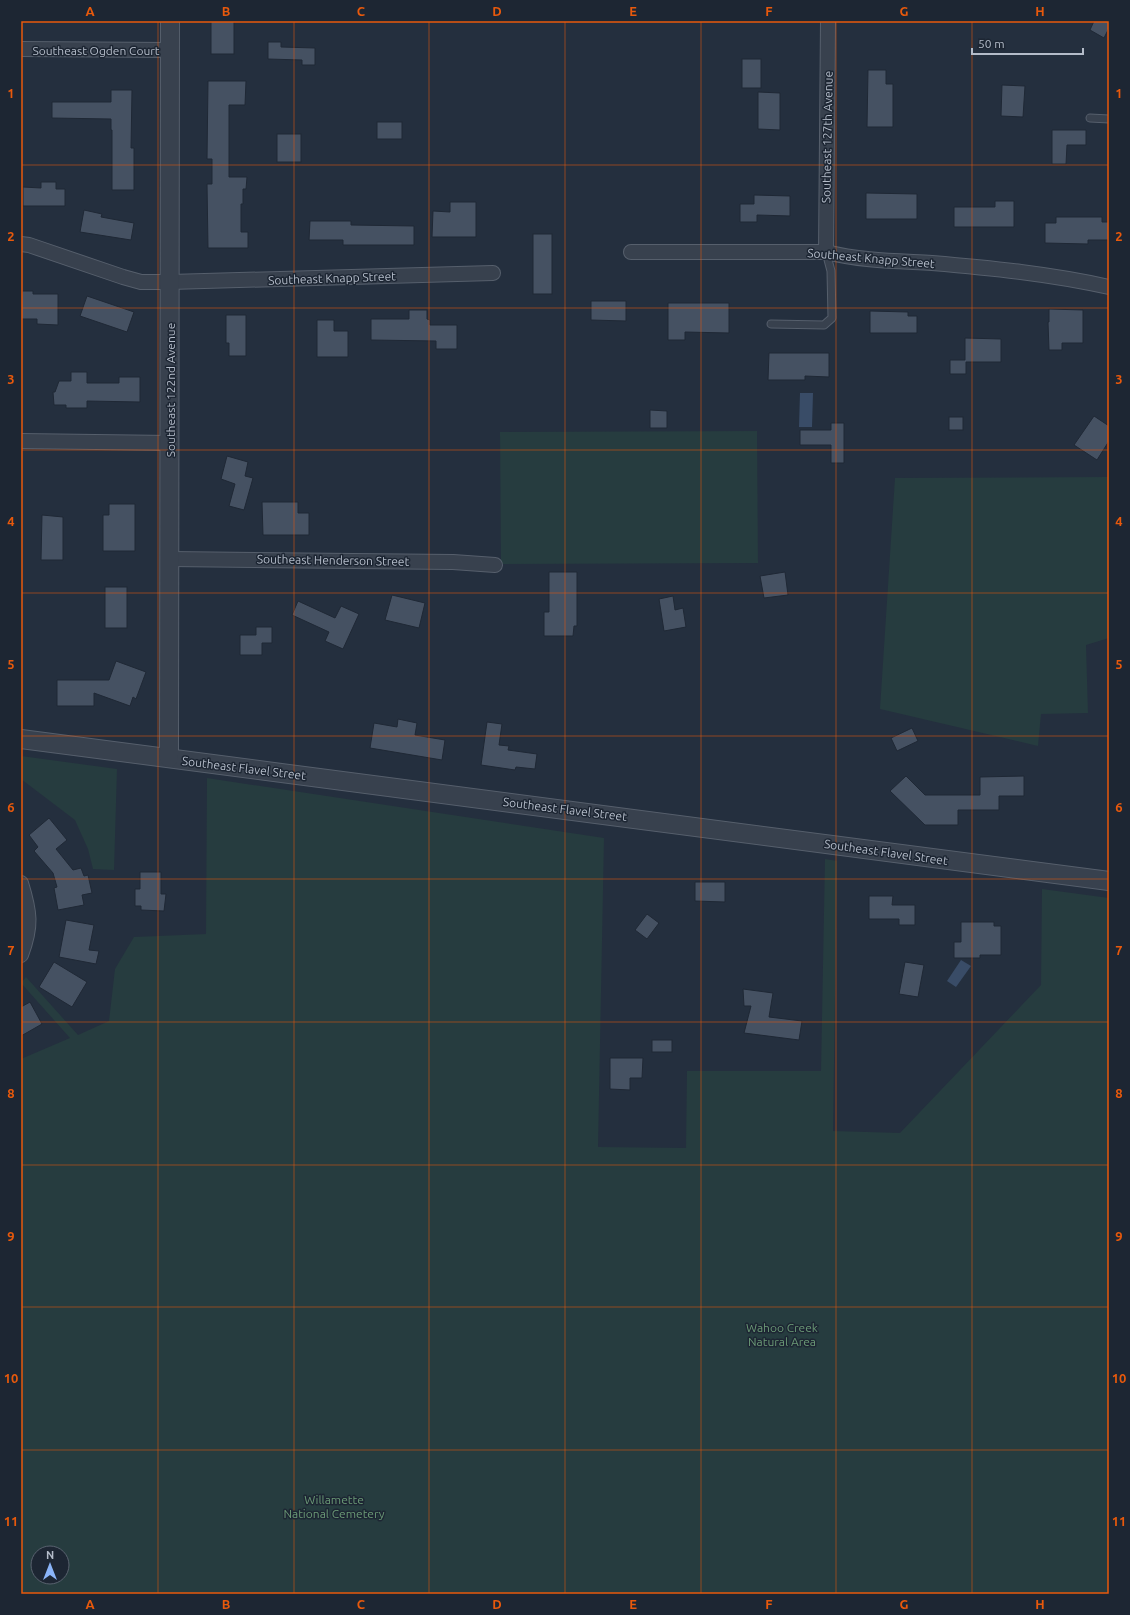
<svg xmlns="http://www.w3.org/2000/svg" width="1130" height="1615" font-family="Ubuntu,sans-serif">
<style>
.green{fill:#263c3f;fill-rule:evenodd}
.water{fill:#394c67}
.building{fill:#455162;stroke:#1f2835}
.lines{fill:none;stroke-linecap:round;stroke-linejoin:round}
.service-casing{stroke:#565f6c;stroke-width:9}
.minor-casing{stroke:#565f6c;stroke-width:16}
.tertiary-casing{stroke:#565f6c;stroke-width:20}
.service{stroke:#38414e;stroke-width:7}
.minor{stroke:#38414e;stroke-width:14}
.tertiary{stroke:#38414e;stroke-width:18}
.grid{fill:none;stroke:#e8590c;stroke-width:1;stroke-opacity:0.55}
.labels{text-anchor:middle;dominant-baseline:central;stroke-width:3;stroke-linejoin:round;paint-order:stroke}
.street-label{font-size:12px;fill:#b4bcc9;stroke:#1d2633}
.park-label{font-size:12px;fill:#6b9a76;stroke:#1d2633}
.neatline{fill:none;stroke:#e8590c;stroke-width:1.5}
.grid-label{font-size:13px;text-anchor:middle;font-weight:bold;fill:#e8590c}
</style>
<rect width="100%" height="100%" fill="#242f3e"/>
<!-- green -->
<g class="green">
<path d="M757,431L758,563L501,564L500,432Z"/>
<path d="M1109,477V638L1086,645L1088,713L1041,714L1038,746L880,709L895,478Z"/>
<path d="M21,756L117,769L114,870L93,869L88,849L75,820L21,779Z"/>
<path d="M207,778L604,838L598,1147L686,1148L687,1071H821L825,859L837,861L833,1131L900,1133L1041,985L1042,889L1109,898V1594H21V1059L70,1038L21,983L26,977L78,1035L109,1021L115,969L134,937L206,934ZM38,1553H62V1577H38Z"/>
</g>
<!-- water -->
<g class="water">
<path d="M800,393H813L812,427H799Z"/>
<path d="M961,960L971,966L956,987L947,981Z"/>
</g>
<!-- building -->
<g class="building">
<rect x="211" y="21" width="23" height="33"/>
<path d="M1094,21H1109V28L1104,38L1090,30Z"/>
<path d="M268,42H281V47L315,48V65H302V60L268,59Z"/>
<rect x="742" y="59" width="19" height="29"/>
<path d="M868,70H886V84H893V127H867Z"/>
<path d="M208,81H246L245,105H229V177H247L246,189H243V204H241V232H248V248H208L207,184H212V159H207Z"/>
<path d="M1002,85L1025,86L1023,117L1001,116Z"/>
<path d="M111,90H132L131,148H134V190H112V130H111V119L52,118V102H111Z"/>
<path d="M758,92L780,93V130L758,129Z"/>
<rect x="377" y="122" width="25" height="17"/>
<path d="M1052,130H1086V145H1067L1066,164H1052Z"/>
<rect x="277" y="134" width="24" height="28"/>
<path d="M41,182H56V189H65V206H23V187L41,188Z"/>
<path d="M866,193L917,194V219H866Z"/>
<path d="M754,195L790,196V216L757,215V222H740V204H754Z"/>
<path d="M995,201H1014V227H954V207H995Z"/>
<path d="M450,202H476V237H432L433,211L450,212Z"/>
<path d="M84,210L102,214L101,217L134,223L131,240L80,232Z"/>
<path d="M1056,217H1102V222H1109V240H1088V244L1045,243V223H1056Z"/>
<path d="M310,221H351V225L414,226V245H343V240H309Z"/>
<rect x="533" y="234" width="19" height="60"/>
<path d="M22,291H33V294H58V325L37,324V319H21Z"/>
<path d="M87,296L134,312L127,332L80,316Z"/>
<path d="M591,301H626V321L591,320Z"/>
<path d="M668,303H729V333L685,332V340H668Z"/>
<path d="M1049,309L1083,310V343H1062V350H1049L1048,322H1049Z"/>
<path d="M409,310H427V319L430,320V325H457V349H436V341L371,340V319H409Z"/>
<path d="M870,311L908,312V316H917V333H870Z"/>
<path d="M226,315H246V356H229V343H226Z"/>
<path d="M317,320H334V331H348V357H317Z"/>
<path d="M965,338L1001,339V362H966V374H950V360H965Z"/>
<path d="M769,353H829V377L805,376V380H768Z"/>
<path d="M71,372H87V383H119V377H140V402L87,401V408H66V405H54L53,392H55L59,381H71Z"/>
<path d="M650,410L667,411V428H650Z"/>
<path d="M1094,416L1109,426V441L1097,460L1074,445Z"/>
<rect x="949" y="417" width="14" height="13"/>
<path d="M831,423H844V463H831V445H800V430H831Z"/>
<path d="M227,456L248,462L245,476L253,478L244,510L229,506L235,484L221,479Z"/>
<path d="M262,502H298V513H309V535H263Z"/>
<path d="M109,504H135V551H103V515H109Z"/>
<path d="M42,515L63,517V560H41Z"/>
<path d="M549,572H577V626H574L573,636H544V612H549Z"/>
<path d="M785,572L788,595L764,598L760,576Z"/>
<rect x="105" y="587" width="22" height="41"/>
<path d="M392,595L425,603L419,628L385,620Z"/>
<path d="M673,596L675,610L683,608L686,627L664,631L659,599Z"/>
<path d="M298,601L335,618L341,606L359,614L343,649L325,641L329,632L292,615Z"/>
<path d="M256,627H272V643H262V655H240V635H256Z"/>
<path d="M116,661L146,672L136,699L133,697L130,706L94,693V706H57V680H109Z"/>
<path d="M398,719L417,723L415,735L445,740L442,760L370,748L374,723L397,727Z"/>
<path d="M487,722L502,724L499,745L509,746L508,750L537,754L535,769L516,767L515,770L481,765Z"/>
<path d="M912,728L918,741L897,751L891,738Z"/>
<path d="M906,776L925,795H980V777L1024,776V796H999V810H958V825H925L890,791Z"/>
<path d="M49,818L67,840L56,849L73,870L81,868L84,876L88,875L92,893L82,895L84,905L58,910L54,888L57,887L53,873L34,851L38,847L29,835Z"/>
<path d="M140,872H161V894H166L164,911L141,910V906H135V889H140Z"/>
<path d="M695,882H725V902L695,901Z"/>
<path d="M869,896H893L892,905H915V925H899V919H869Z"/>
<path d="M647,914L659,923L647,939L635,930Z"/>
<path d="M66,920L94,925L89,950L99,951L96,964L59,957Z"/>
<path d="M961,922H994V926H1001V955H980V958H954V942H961Z"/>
<path d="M54,962L87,982L72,1007L39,987Z"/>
<path d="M905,962L924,965L918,997L899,994Z"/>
<path d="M743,989L773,993L769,1017L802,1021L799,1040L744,1033L751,1006H744Z"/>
<path d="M30,1002L42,1024L21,1036V1007Z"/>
<rect x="652" y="1040" width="20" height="12"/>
<path d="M610,1058H643L642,1078H630V1090L610,1089Z"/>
</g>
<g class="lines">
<defs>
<g id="service">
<path d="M1090,118L1109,119"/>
<path d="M771,324L824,325L832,318L831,271L826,252"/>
</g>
<g id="minor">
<path d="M21,49L170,50"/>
<path d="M21,244L29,245L123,277L141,282H170L493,273"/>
<path d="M631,252H826C862,261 896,261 932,263C991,268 1051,274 1109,287"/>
<path d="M826,252L828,21"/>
<path d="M21,441L170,443"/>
<path d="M170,559L453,562L495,565"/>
<path d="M21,883C30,912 32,926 21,955"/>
</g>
<g id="tertiary">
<path d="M21,739L1109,881"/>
<path d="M169,758L170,21"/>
</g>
</defs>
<!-- service casing -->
<use href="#service" class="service-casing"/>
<!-- minor casing -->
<use href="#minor" class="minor-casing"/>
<!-- tertiary casing -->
<use href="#tertiary" class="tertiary-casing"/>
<!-- service -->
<use href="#service" class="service"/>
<!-- minor -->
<use href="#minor" class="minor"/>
<!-- tertiary -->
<use href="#tertiary" class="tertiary"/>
</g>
<!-- grid -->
<path class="grid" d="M158,21V1594M294,21V1594M429,21V1594M565,21V1594M701,21V1594M836,21V1594M972,21V1594M21,165H1109M21,308H1109M21,450H1109M21,593H1109M21,736H1109M21,879H1109M21,1022H1109M21,1165H1109M21,1307H1109M21,1450H1109"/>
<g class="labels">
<!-- street labels -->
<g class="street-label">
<text x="96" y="50">Southeast Ogden Court</text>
<text transform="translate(827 137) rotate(-89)">Southeast 127th Avenue</text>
<text transform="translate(871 258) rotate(5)">Southeast Knapp Street</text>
<text transform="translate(332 278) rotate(-2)">Southeast Knapp Street</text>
<text transform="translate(170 390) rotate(-90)">Southeast 122nd Avenue</text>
<text transform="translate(333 560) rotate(1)">Southeast Henderson Street</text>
<text transform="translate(244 768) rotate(7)">Southeast Flavel Street</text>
<text transform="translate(565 809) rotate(7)">Southeast Flavel Street</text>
<text transform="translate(886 852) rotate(8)">Southeast Flavel Street</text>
</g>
<!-- park labels -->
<g class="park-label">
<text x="782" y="1327">Wahoo Creek<tspan x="782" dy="14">Natural Area</tspan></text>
<text x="334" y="1499">Willamette<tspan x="334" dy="14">National Cemetery</tspan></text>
</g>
</g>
<!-- border -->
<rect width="1130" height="1615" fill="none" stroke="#1d2633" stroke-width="44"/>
<!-- north arrow -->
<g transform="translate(50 1565)"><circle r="19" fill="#1d2633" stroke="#59626f"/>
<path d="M0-3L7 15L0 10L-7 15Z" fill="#8ab4f8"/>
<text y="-6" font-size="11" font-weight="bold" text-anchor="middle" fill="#b4bcc9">N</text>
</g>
<!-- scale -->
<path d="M972 48v6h111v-6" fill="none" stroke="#b4bcc9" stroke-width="2"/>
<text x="978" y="48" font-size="12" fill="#b4bcc9" stroke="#1d2633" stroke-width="3" paint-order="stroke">50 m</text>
<rect x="22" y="22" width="1086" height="1571" class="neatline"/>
<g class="grid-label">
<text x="90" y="16">A</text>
<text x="226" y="16">B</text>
<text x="361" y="16">C</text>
<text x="497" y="16">D</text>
<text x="633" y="16">E</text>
<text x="769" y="16">F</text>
<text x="904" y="16">G</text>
<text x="1040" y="16">H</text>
<text x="11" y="98">1</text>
<text x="1119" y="98">1</text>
<text x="11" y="241">2</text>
<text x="1119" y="241">2</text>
<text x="11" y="384">3</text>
<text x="1119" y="384">3</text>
<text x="11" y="526">4</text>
<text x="1119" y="526">4</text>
<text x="11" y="669">5</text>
<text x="1119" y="669">5</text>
<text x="11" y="812">6</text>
<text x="1119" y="812">6</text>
<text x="11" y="955">7</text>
<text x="1119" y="955">7</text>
<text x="11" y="1098">8</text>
<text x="1119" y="1098">8</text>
<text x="11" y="1241">9</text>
<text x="1119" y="1241">9</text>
<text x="11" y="1383">10</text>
<text x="1119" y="1383">10</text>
<text x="11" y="1526">11</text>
<text x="1119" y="1526">11</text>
<text x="90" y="1609">A</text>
<text x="226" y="1609">B</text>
<text x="361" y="1609">C</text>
<text x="497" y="1609">D</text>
<text x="633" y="1609">E</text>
<text x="769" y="1609">F</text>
<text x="904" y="1609">G</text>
<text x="1040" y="1609">H</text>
</g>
</svg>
